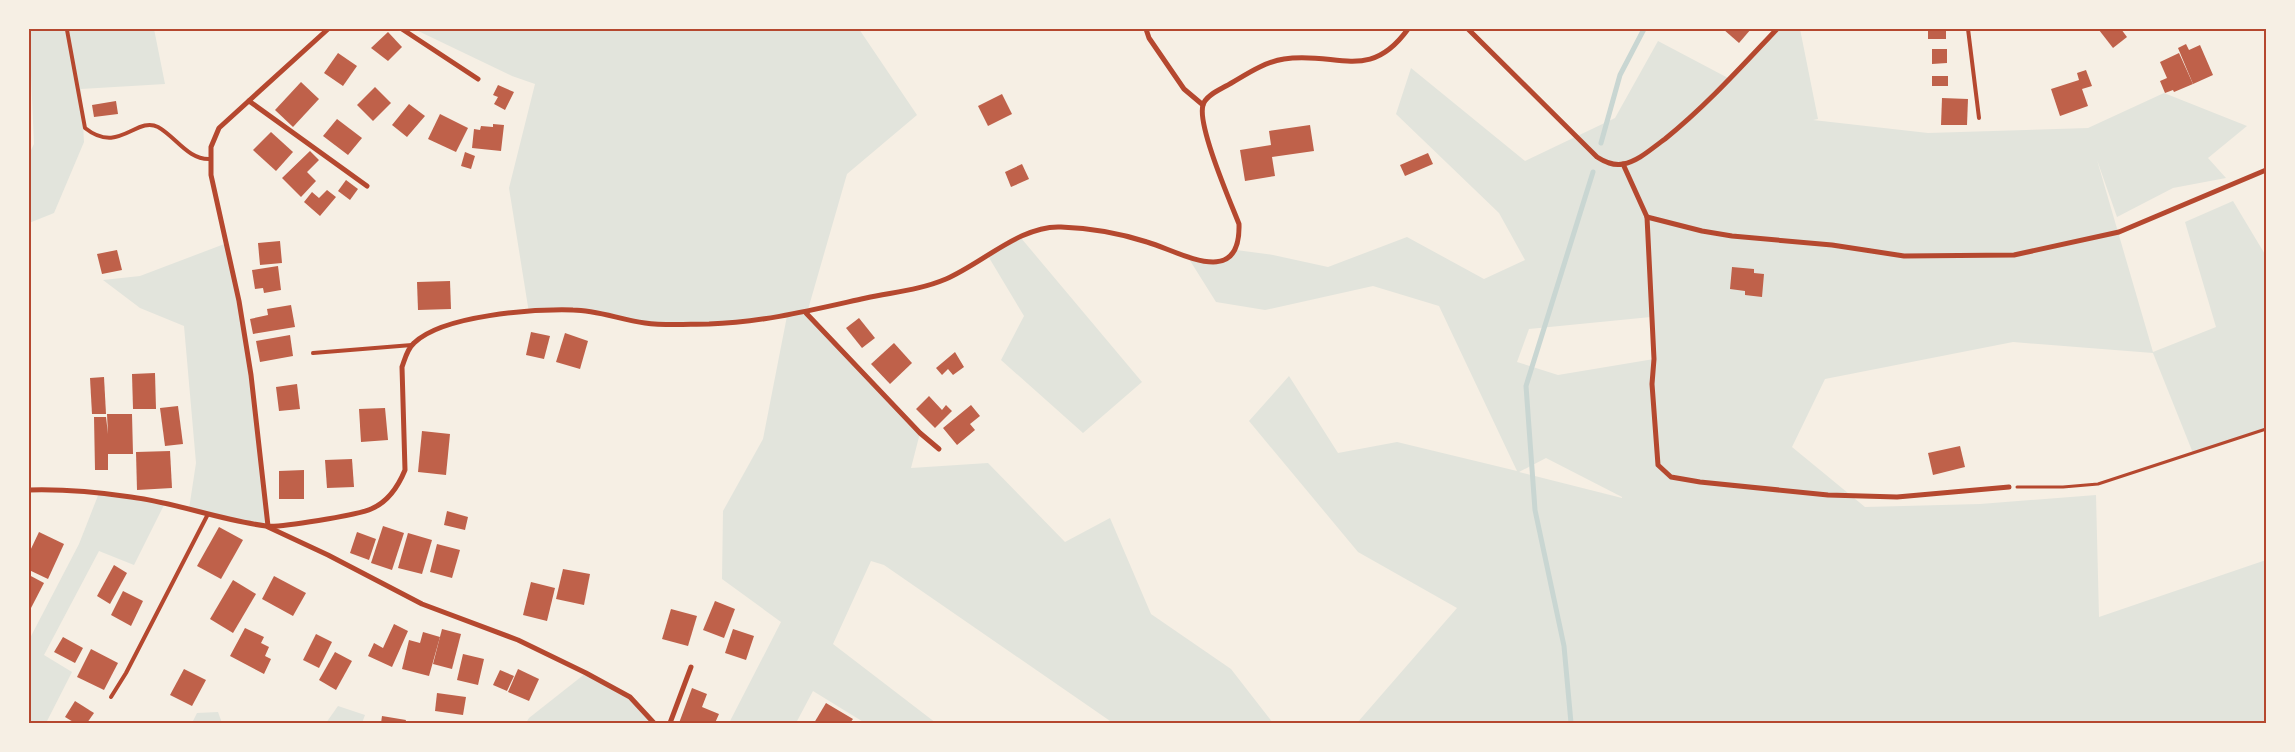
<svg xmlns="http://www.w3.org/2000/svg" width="2295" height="752" font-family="'Noto Serif',serif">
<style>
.green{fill:#e2e4dc;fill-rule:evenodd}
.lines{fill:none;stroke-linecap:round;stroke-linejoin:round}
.stream{stroke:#c9d6d2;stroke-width:5}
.building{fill:#bf614a}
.path{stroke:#b5482f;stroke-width:3}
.service{stroke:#b5482f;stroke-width:4}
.minor{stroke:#b5482f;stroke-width:5}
.neatline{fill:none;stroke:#b5482f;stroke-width:2}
</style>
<rect width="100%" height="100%" fill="#f6efe4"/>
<!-- green -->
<g class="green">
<path d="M29,29H154L165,84L81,89L84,142L54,213L29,223V154L34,144Z"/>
<path d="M414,29H859L917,115L847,174L807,313L920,433L911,468L988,463L1065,542L1110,518L1151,614L1231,669L1273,723H1113L884,565L871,561L833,644L936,723H865L813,691L796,723H729L781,622L722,579L723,511L763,439L787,316L733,323H645L574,310L529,313L509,188L535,84L512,76Z"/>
<path d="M1776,29H1800L1818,119L1813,120L1928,133L2088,128L2164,93L2247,126L2208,158L2226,178L2173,188L2117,217L2097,160L2153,352L2216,327L2185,222L2233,201L2266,256V429L2193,453L2153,353L2013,342L1825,379L1792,447L1865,507L1980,504L2096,495L2099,617L2266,560V723H1357L1457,608L1358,552L1249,421L1289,376L1338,453L1397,442L1517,471L1439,306L1373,286L1265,310L1216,302L1189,259C1209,263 1221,264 1236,250L1273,255L1328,267L1407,237L1484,279L1525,260L1499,213L1396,114L1411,68L1525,161L1615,118L1658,41L1730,79ZM1651,317L1654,359L1558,375L1517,362L1529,329ZM1546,458L1622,497V498L1519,472Z"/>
<path d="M1021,238L1142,382L1083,433L1001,360L1024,316L988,256Z"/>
<path d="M227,243L251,375L268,526L189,509L196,463L184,326L140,308L103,280L140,276Z"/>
<path d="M99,493L165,503L134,565L99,551L44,655L72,672L46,723H29V640L79,544Z"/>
<path d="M586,673L630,697L652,723H526L529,718Z"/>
<path d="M338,706L365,715L362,723H326Z"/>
<path d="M218,712L222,723H192L197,713Z"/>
</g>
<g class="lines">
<!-- stream -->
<g class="stream">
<path d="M1601,143L1620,75L1644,29"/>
<path d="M1571,723L1564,646L1535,510L1526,386L1593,172"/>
</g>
</g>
<!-- building -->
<g class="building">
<path d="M1723,29H1751L1739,43Z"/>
<rect x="1928" y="29" width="18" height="10"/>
<path d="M2101,29H2121L2127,37L2113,48L2099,30Z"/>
<path d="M388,32L402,47L388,61L371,48Z"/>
<path d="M2186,44L2189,50L2200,45L2213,75L2193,84L2178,48Z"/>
<path d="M1932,49H1947V63L1932,64Z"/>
<path d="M338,53L357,66L343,86L324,73Z"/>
<path d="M2179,53L2193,84L2174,92L2173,90L2165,93L2160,81L2167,78L2160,62Z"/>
<path d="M2086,70L2092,86L2082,89L2088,106L2060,116L2051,89L2079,80L2077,73Z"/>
<rect x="1932" y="76" width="16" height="10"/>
<path d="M301,82L319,99L293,127L275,110Z"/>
<path d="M498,85L514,92L505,110L494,104L498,97L493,95Z"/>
<path d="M375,87L391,103L373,121L357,105Z"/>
<path d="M1002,94L1012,114L988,126L978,106Z"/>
<path d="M1942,98L1968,99L1967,125H1941Z"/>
<path d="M116,101L118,114L94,117L92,105Z"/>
<path d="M409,104L425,116L407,137L392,125Z"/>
<path d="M440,114L468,128L456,152L428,139Z"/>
<path d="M337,119L362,138L348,155L323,136Z"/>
<path d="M493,124L504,125L501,151L472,148L474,129L480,130L481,126L493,127Z"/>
<path d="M1310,125L1314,151L1272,157L1275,176L1245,181L1240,150L1271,145L1269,131Z"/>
<path d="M271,132L293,152L276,171L253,150Z"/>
<path d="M310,151L319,160L307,172L316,181L301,197L282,178Z"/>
<path d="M465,152L475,156L471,169L461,166Z"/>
<path d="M1428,153L1433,164L1405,176L1400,165Z"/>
<path d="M1022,164L1029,179L1011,187L1005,172Z"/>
<path d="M346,180L358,189L350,200L338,191Z"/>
<path d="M327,190L336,197L320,216L304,202L312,192L319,198Z"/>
<path d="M280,241L282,263L260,265L258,243Z"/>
<path d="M117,250L122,270L102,274L97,254Z"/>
<path d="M278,266L281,290L264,293L263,288L255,289L252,270Z"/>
<path d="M1732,267L1754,269V273L1764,274L1762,297L1745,295V291L1730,289Z"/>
<path d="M450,281L451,309L418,310L417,282Z"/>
<path d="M291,305L295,327L253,334L250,319L268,315L267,309Z"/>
<path d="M859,318L875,338L862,348L846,328Z"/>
<path d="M531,332L550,336L544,359L526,355Z"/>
<path d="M565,333L588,341L580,369L556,362Z"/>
<path d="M290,335L293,356L260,362L256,341Z"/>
<path d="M894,343L912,363L890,384L871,364Z"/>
<path d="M955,352L964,367L953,375L948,369L942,375L936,368Z"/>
<path d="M155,373L156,409H133L132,374Z"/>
<path d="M104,377L106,414H92L90,378Z"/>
<path d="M297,384L300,409L279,411L276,387Z"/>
<path d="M929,396L942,410L946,405L952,411L935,428L916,409Z"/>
<path d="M971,405L980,416L970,424L975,430L957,445L943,428Z"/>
<path d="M178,406L183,444L165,446L160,408Z"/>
<path d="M385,408L388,440L361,442L359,409Z"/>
<path d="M107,414H132L133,454H108V470H95L94,417H106L108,434Z"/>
<path d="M422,431L450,434L446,475L418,472Z"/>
<path d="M1960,446L1965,467L1933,475L1928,453Z"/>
<path d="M170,451L172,488L137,490L136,452Z"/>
<path d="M352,459L354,487L327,488L325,460Z"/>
<path d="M304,470V499H279V471Z"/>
<path d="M447,511L468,517L465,530L444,525Z"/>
<path d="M383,526L404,533L392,570L371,563Z"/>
<path d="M219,527L243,540L221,579L197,566Z"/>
<path d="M39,532L64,544L48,579L29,570V553Z"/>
<path d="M357,532L376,539L369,560L350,553Z"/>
<path d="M408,533L432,540L422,574L398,568Z"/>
<path d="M437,544L460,550L452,578L430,572Z"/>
<path d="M114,565L127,573L110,604L97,596Z"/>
<path d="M563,569L590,574L584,605L556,599Z"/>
<path d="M29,575L44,583L31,608L29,607Z"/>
<path d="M274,576L306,593L293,616L262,599Z"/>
<path d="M233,580L256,594L233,633L210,619Z"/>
<path d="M531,582L555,588L547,621L523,615Z"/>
<path d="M123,591L143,601L131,626L111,615Z"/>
<path d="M715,601L735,609L724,638L703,630Z"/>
<path d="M671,609L697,616L688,646L662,639Z"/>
<path d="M394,624L408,631L392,667L368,656L374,643L383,648Z"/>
<path d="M245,628L264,637L261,643L269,647L265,656L271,659L264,674L230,656Z"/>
<path d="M442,629L461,634L452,669L433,664Z"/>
<path d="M733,629L754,636L746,660L725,653Z"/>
<path d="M423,632L440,637L429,676L402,669L409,640L420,643Z"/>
<path d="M316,634L332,642L319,668L303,660Z"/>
<path d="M63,637L83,648L75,663L54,652Z"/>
<path d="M91,649L118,663L104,690L77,677Z"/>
<path d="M335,652L352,661L336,690L319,680Z"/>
<path d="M463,654L484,659L478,685L457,680Z"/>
<path d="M184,669L206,680L192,706L170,695Z"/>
<path d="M518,669L539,679L529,701L508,692Z"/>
<path d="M500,670L514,676L507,691L493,685Z"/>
<path d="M692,688L707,694L702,707L719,714L715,723H679Z"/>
<path d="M437,693L466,697L463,715L435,711Z"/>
<path d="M75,701L94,713L87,723H75L65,717Z"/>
<path d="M826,703L853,719L850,723H814Z"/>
<path d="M382,716L406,720L405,723H381Z"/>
</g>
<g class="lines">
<!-- path -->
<path class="path" d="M2017,487H2063L2098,484L2266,429"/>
<!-- service -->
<g class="service">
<path d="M1968,29L1979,118"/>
<path d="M67,30L85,128C119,155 136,116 158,127C176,137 188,160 210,159"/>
<path d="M313,353L412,345"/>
<path d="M111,697L126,673L208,514"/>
</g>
<!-- minor -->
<g class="minor">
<path d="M402,29L478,79"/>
<path d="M1146,29L1149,38L1184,89L1203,105"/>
<path d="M1468,29L1597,157C1605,162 1613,166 1623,164C1639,161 1652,148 1665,139C1706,106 1741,67 1777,29"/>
<path d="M249,101L367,186"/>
<path d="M1623,164L1647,217L1654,359L1652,384L1658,465L1671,477L1700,482L1828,495L1897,497L2009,487"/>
<path d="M1647,217L1702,231L1732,236L1832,245L1904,256L2014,255L2119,232L2266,170"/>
<path d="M806,313L920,433L939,449"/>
<path d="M29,490C63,489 97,492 131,497C177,503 220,520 266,526C279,528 358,515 371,509C388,502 398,487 405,470L402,367C405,359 407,349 414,343C443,315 533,309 573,310C597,310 621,320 645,323C666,326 688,324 709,324C765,322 812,310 866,298C894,292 920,290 946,279C983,263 1021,225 1061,227C1090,228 1119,233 1147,242C1181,252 1241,290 1239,224C1230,201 1197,125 1203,105C1205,96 1219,90 1226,86C1244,76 1263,62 1284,59C1337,51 1369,83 1408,29"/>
<path d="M268,526L251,375L239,301L211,175V147L219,128L328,29"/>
<path d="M268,527L328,555L422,604L518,640L586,673L630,697L654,723"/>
<path d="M670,723L691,667"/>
</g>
</g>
<!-- border -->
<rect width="2295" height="752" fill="none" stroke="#f6efe4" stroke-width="60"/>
<rect x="30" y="30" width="2235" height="692" class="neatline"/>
</svg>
